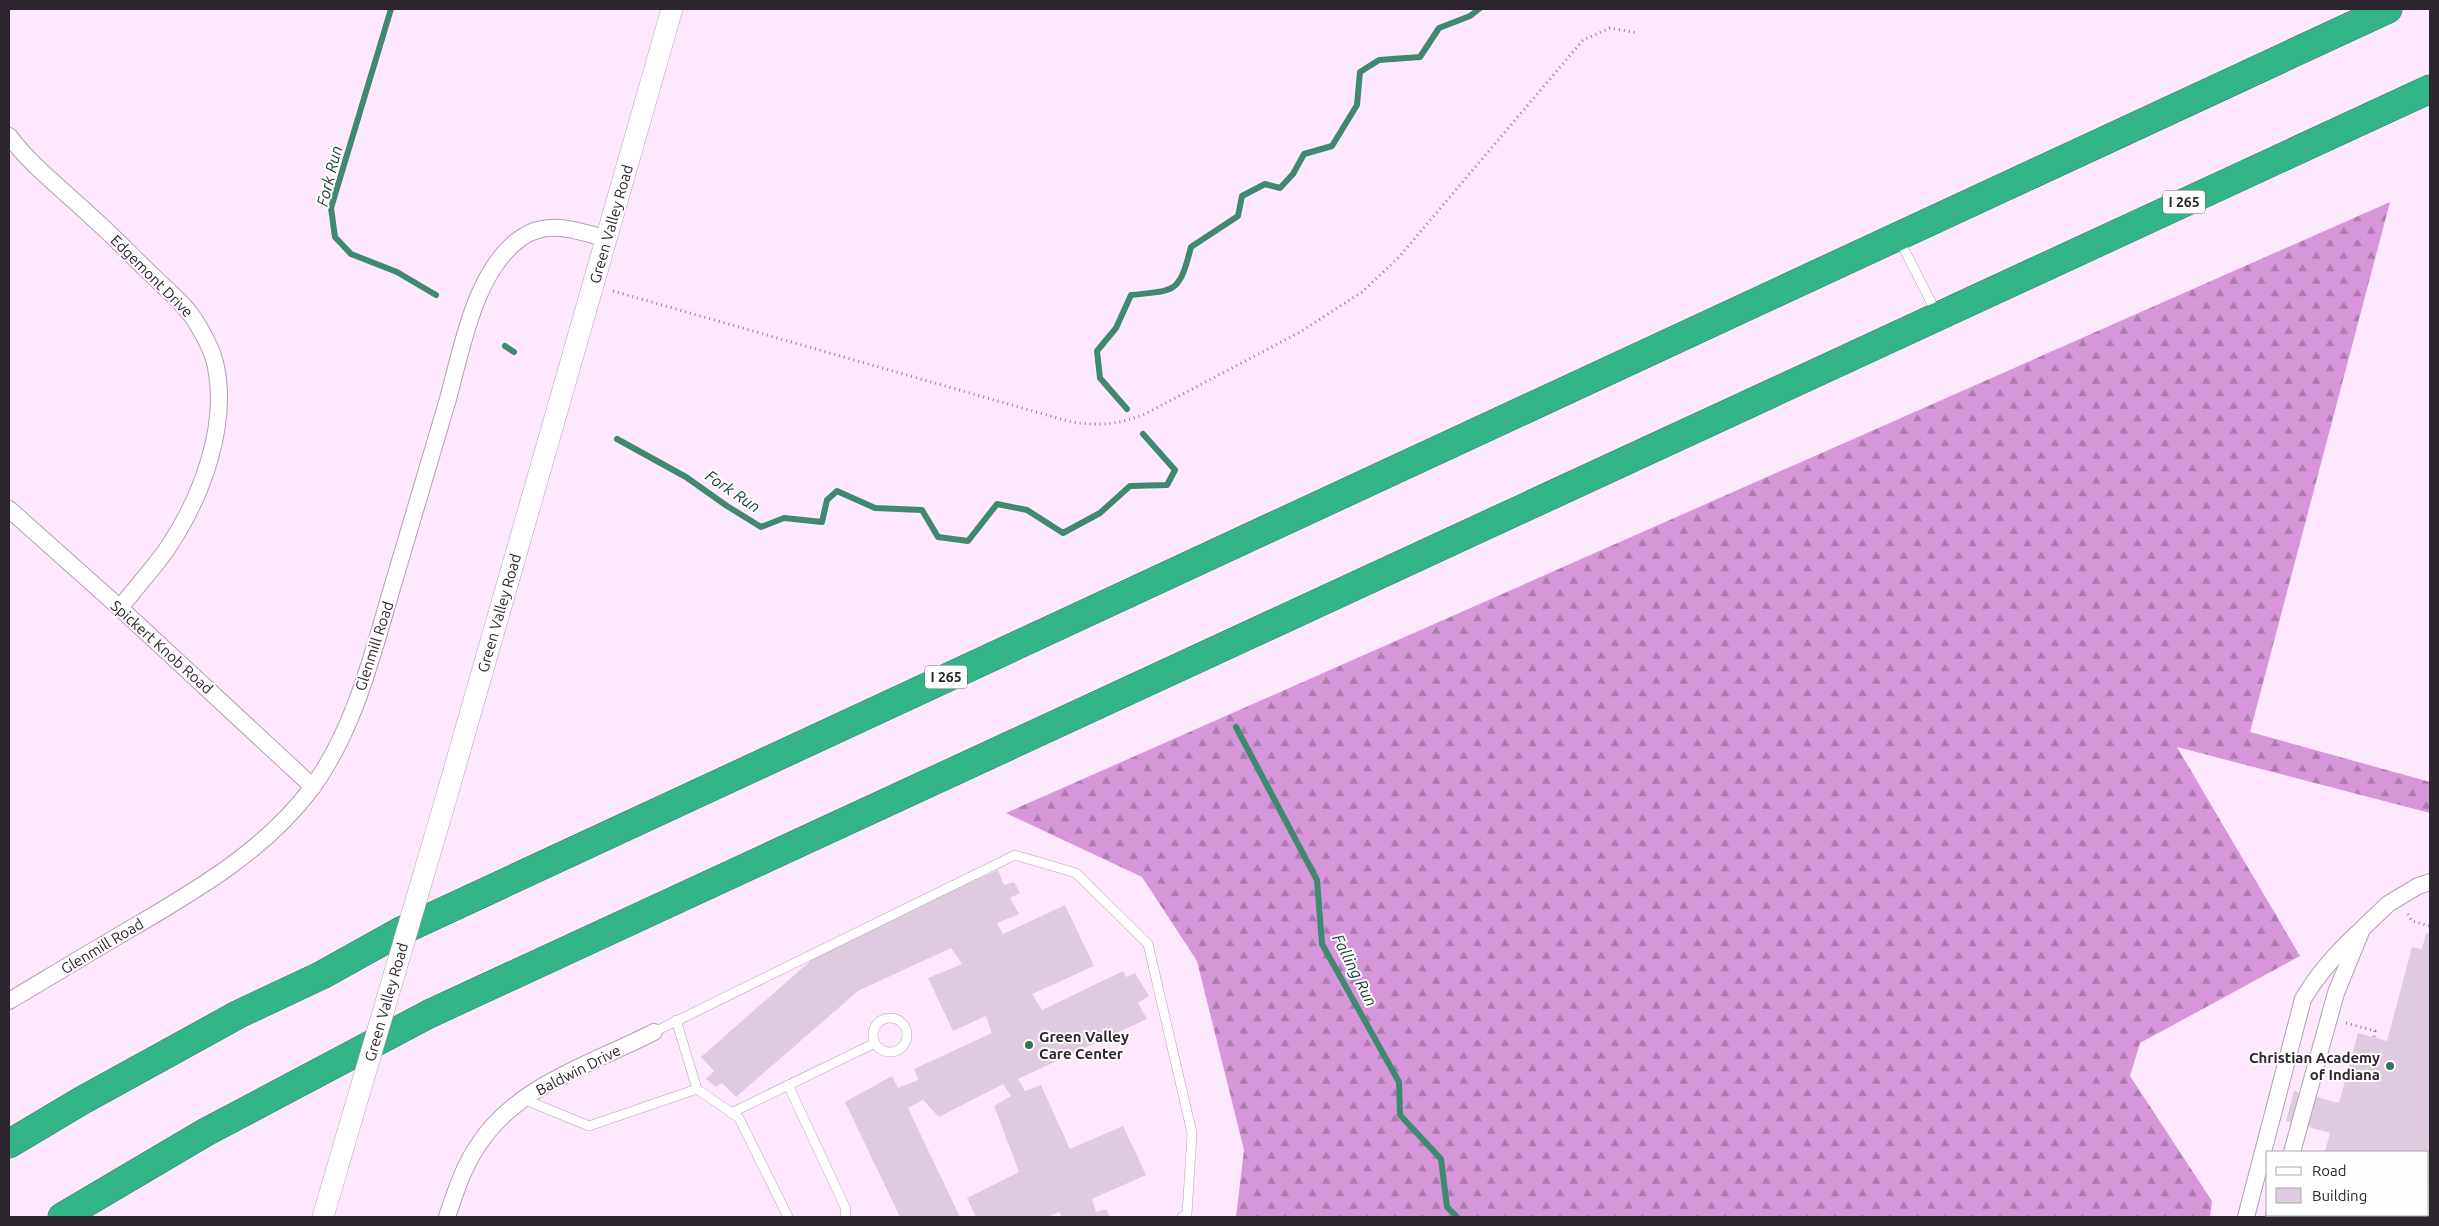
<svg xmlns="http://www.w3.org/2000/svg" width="2439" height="1226" font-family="Ubuntu,sans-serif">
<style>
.forest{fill:url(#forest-firs)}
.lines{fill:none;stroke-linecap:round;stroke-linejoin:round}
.stream{stroke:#3f896e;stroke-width:6}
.building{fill:#dfcbdf}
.service-casing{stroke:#b4a0b4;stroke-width:10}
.minor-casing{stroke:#b4a0b4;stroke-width:18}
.tertiary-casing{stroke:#b4a0b4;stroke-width:22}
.motorway-casing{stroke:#318267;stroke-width:29}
.path{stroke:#918391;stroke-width:3;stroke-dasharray:1 4;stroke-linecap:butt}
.service{stroke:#fff;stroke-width:9}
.minor{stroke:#fff;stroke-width:16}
.tertiary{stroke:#fff;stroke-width:21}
.motorway{stroke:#33b486;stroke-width:28}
.tertiary-bridge-casing{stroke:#b4a0b4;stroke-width:22;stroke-linecap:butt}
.tertiary-bridge{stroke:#fff;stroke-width:21}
.poi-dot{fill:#377159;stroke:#fefefe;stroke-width:2}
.labels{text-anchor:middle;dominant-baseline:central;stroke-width:4;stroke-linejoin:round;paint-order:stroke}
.shield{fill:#fefefe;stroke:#6c666c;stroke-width:1}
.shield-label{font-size:14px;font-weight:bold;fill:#2d252d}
.street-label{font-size:15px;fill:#2d252d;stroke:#fefefe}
.poi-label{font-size:15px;font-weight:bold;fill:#2d252d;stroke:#fefefe;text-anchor:start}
.water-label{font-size:16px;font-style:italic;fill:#103e2d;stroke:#fefefe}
</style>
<defs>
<pattern id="forest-firs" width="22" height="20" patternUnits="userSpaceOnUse" patternTransform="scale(1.25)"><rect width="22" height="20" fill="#d796d9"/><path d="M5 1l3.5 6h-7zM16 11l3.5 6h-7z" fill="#af7ab0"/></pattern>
</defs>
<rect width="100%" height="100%" fill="#fee8fe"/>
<!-- forest -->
<path class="forest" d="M2390,202L2250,732L2430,782V813L2177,747L2300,956L2140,1043L2130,1076L2212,1201L2210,1217H1236L1244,1150L1197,961L1142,877L1006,813Z"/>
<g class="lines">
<!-- stream -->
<g class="stream">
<path d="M391,9L331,208L335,237L351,254L397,272L436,295"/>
<path d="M505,346L514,352"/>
<path d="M1127,409L1100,378L1097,351L1116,328L1131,295C1176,290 1179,294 1191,247L1238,216L1242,196L1265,184L1280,188L1293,174L1304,154L1332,146L1357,105L1360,72L1379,60L1420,57L1439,28L1470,16L1479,9"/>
<path d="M617,439L686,477L727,506L761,527L784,518L822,522L827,500L837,491L875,508L922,510L938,537L968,541L997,504L1027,510L1063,533L1100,513L1130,486L1167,485L1175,470L1143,434"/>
<path d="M1236,727L1317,880L1322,944L1399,1082L1400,1115L1441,1159L1447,1207L1457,1217"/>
</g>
</g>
<!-- building -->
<g class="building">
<path d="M998,870L1004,885L1014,882L1020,893L1010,898L1019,914L997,923L1003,934L1065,905L1094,966L1032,994L1042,1010L1123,971L1126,977L1135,973L1149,996L1138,1003L1147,1019L1018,1079L1025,1091L1041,1085L1070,1149L1123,1126L1146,1175L1092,1199L1096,1212L1106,1209L1110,1217H1062L1059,1212L1048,1217H976L967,1198L1019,1172L994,1106L1011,1096L1003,1084L939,1117L923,1100L908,1108L960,1217H900L845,1102L892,1076L898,1088L918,1080L914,1069L992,1033L986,1016L953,1031L928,978L962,964L951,948L858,991L736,1097L722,1083L716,1087L706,1079L714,1071L701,1057L825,948Z"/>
<path d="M2426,933L2430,934V1185L2428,1184V1152H2325L2330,1133L2286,1121L2294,1091L2339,1103L2358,1033L2387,1041L2412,947L2422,949Z"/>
<path d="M2339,1215H2419L2418,1217H2338Z"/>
</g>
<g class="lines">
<defs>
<g id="service">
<path d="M1899,239L1937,314"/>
<circle cx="890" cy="1035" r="17"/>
<path d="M676,1020L697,1089L739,1118L788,1217"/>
<path d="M654,1032L1015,855L1076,873L1148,944L1192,1133L1187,1214L1182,1217"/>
<path d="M788,1085L846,1209L845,1217"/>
<path d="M523,1099L589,1126L697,1089"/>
<path d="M731,1113L875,1043"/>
</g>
<g id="minor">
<path d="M9,136C33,168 66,192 95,220C115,238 133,257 152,275C167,290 185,304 196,322C204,335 213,351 216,367C228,426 202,496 169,546C155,567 136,587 120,608"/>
<path d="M9,509L120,608L313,787"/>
<path d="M9,1001C51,976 94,950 137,925C200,888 266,849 311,789C354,731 372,656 392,588C411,525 429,462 448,399C462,348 475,270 521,238C548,219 579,231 607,239"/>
<path d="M2292,1152L2336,993L2362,929L2388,904L2418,886L2430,882"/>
<path d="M447,1217C455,1193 463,1168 477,1147C516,1085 592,1064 654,1032"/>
<path d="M2246,1217L2303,999C2319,972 2336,953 2359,932"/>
<path d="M2274,1217V1215"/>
</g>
<g id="tertiary">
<path d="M445,802L672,9"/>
<path d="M323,1217L349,1128"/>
</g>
<g id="motorway">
<path d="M9,1144L81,1101L239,1014L322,975L401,931L2388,9"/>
<path d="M62,1217L206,1132L429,1014L2430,89"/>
</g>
</defs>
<!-- service casing -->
<use href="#service" class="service-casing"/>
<!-- minor casing -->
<use href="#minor" class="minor-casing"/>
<!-- tertiary casing -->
<use href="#tertiary" class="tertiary-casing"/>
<!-- motorway casing -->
<use href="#motorway" class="motorway-casing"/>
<!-- path -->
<g class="path">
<path d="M613,291L1071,422C1101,426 1117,425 1145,414L1300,332L1362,292L1399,257L1583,40L1610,28L1638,33"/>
<path d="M2408,914L2412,921L2430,926"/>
<path d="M2346,1023L2375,1031L2374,1037"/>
</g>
<!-- service -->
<use href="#service" class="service"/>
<!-- minor -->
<use href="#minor" class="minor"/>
<!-- tertiary -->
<use href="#tertiary" class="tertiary"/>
<!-- motorway -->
<use href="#motorway" class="motorway"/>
<defs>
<path id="tertiary-bridge" d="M349,1128L445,802"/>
</defs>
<!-- tertiary-bridge casing -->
<use href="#tertiary-bridge" class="tertiary-bridge-casing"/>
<!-- tertiary-bridge -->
<use href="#tertiary-bridge" class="tertiary-bridge"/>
</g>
<!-- markers -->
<g class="poi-dot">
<circle cx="1029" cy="1045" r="5"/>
<circle cx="2390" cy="1066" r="5"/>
</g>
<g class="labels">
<!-- shield labels -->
<g class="shield">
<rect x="2163" y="190.5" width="42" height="23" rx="4"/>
<rect x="925" y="665.5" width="42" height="23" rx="4"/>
</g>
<g class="shield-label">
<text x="2184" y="202">I 265</text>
<text x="946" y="677">I 265</text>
</g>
<!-- street labels -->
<g class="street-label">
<text transform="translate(611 224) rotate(-74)">Green Valley Road</text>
<text transform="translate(152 276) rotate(45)">Edgemont Drive</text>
<text transform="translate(499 613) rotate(-74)">Green Valley Road</text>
<text transform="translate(374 646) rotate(-72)">Glenmill Road</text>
<text transform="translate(162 647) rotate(42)">Spickert Knob Road</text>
<text transform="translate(102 946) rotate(-31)">Glenmill Road</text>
<text transform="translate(386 1002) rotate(-74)">Green Valley Road</text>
<text transform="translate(578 1070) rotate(-27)">Baldwin Drive</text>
</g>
<!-- poi labels -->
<g class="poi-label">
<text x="1039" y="1036">Green Valley<tspan x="1039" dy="17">Care Center</tspan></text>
<text x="2380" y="1057" text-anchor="end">Christian Academy<tspan x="2380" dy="17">of Indiana</tspan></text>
</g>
<!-- water labels -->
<g class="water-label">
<text transform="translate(329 176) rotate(-76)">Fork Run</text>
<text transform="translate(733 491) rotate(34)">Fork Run</text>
<text transform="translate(1355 970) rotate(63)">Falling Run</text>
</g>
</g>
<!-- border -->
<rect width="2439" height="1226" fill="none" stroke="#2d252d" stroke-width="20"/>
<!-- legend -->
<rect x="2266" y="1151" width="162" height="65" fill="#fefefe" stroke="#aaa7aa"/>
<rect x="2276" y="1167" width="25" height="8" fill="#ffffff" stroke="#aaa7aa"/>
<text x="2312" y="1176" font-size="15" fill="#2d252d">Road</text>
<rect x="2276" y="1188" width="25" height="15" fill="#dfcbdf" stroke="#aaa7aa"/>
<text x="2312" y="1201" font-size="15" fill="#2d252d">Building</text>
</svg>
